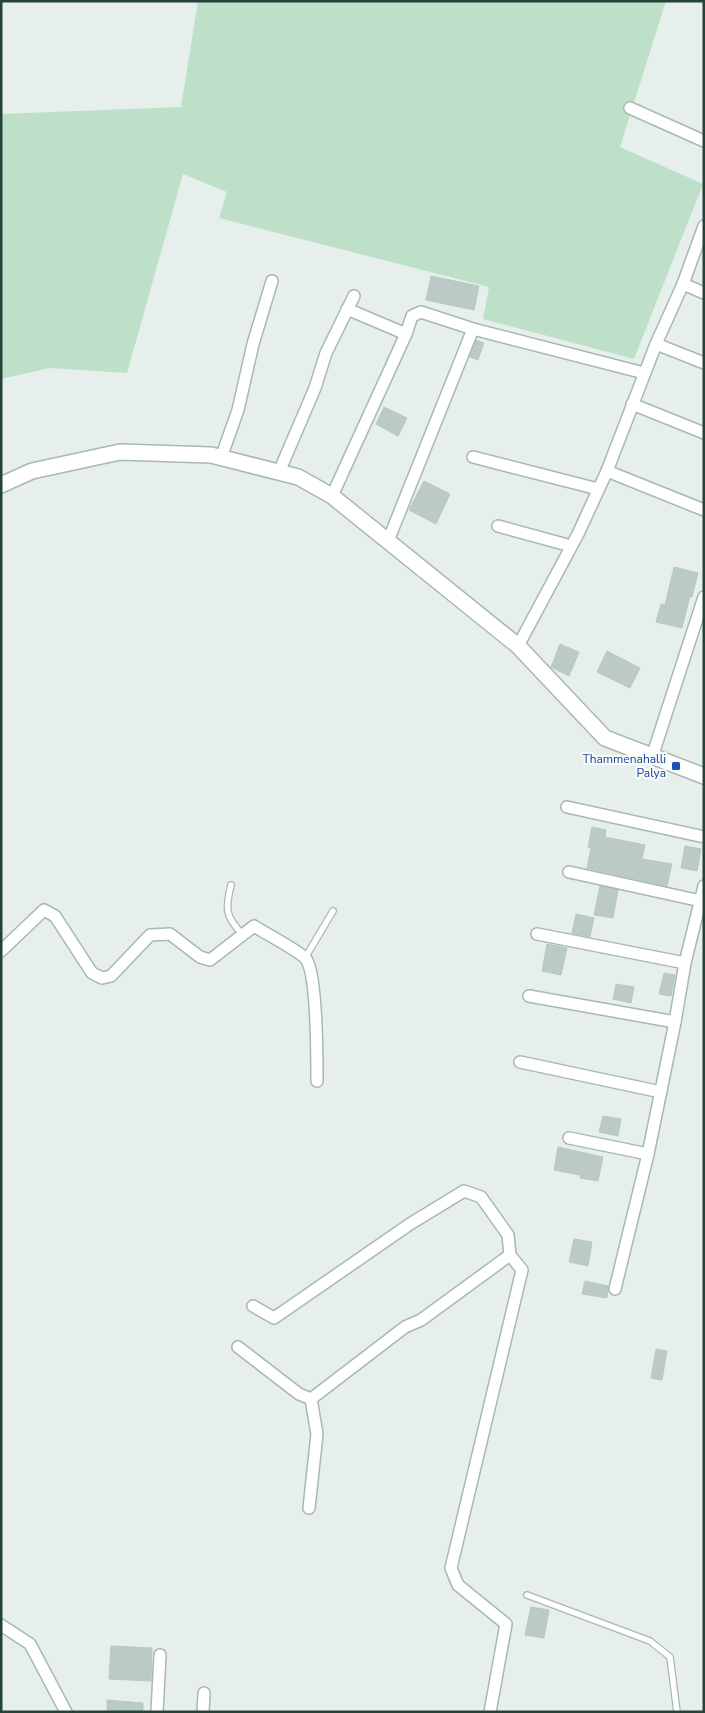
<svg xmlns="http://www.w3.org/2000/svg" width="705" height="1713" font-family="'Nunito Sans',sans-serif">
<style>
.green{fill:#bfe0c8}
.building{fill:#bbcac4;stroke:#b8c9c2}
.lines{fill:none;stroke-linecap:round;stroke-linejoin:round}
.service-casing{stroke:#a8b8b2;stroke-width:8}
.minor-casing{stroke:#a8b8b2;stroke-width:14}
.tertiary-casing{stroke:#a8b8b2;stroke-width:18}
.service{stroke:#fff;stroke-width:5.5}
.minor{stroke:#fff;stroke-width:11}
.tertiary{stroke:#fff;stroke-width:15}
.transit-dot{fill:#1a4fb4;stroke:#f7fbf9;stroke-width:2}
.labels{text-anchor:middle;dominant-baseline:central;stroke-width:4.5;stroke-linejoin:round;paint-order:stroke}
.transit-label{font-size:12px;fill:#164399;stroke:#f7fbf9;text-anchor:end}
</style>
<rect width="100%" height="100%" fill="#e6efeb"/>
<!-- green -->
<path class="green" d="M198,1H666L620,147L703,184L634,359L483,319L489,287L219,218L227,192L183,174L127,373L50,368L1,379V114L181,107Z"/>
<!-- building -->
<g class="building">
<path d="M431,276L479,286L474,310L426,300Z"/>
<path d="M476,340L484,343L478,360L470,357Z"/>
<path d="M384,407L407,418L398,436L376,424Z"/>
<path d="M424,481L450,494L436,524L409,510Z"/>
<path d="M674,567L698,573L692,597L690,596L682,628L656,622L661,604L665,605Z"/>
<path d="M560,644L579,652L569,676L551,667Z"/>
<path d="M607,651L640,668L630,688L597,672Z"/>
<path d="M592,827L606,830L605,837L645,845L642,859L672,864L667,886L587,868L591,848L588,847Z"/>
<path d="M685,846L701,849L697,871L681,868Z"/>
<path d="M600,886L618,890L613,918L594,915Z"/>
<path d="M576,914L594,918L590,937L572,933Z"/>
<path d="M547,944L567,948L561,975L542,971Z"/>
<path d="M664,973L675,975L671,996L659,994Z"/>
<path d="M616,984L634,987L631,1003L613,999Z"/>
<path d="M603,1116L621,1119L618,1136L599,1132Z"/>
<path d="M558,1147L603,1157L598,1181L580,1178V1175L554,1170Z"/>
<path d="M574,1239L592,1242L588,1266L569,1262Z"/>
<path d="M585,1281L608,1286L607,1298L582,1294Z"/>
<path d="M656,1349L667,1351L662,1380L651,1378Z"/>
<path d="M531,1607L549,1610L544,1638L525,1635Z"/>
<path d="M111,1646L152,1648L151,1681L109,1679Z"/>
<path d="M107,1700L143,1703V1712H107Z"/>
</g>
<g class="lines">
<defs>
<g id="service">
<path d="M231,885C225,909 225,916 243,935"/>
<path d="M305,958L333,911"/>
<path d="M527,1595L650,1641L670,1657L677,1712"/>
</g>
<g id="minor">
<path d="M630,108L704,141"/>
<path d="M683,284L704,293"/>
<path d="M347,309L406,334"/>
<path d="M656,344L704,363"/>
<path d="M632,404L704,433"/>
<path d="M473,457L598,489"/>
<path d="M221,458L238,410L253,344L272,281"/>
<path d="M607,471L704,510"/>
<path d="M279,472L315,388L326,353L354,296"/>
<path d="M332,496L406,334L412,316L421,312L473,329L644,373"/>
<path d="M498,526L571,546"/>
<path d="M388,541L473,329"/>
<path d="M518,646L578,534L607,471L656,344L683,284L704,226"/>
<path d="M652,757L704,597"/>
<path d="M567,807L704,837"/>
<path d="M569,872L701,901"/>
<path d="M537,934L685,963"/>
<path d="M1,951L44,910L55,916L92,973L102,978L111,976L150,935L170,934L200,957L210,960L254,926C263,932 301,952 306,959C317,974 317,1058 317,1081"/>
<path d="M529,996L675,1022"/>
<path d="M520,1062L661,1092"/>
<path d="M569,1138L648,1154"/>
<path d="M615,1289L648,1154L675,1022L685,963L704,886"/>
<path d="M253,1306L274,1318L410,1224L464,1191L481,1197L508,1235L510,1255L522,1270L451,1568L458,1585L506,1624L490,1712"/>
<path d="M238,1347L299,1394L311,1399"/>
<path d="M311,1399L405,1327L421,1320L510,1255"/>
<path d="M309,1508L317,1434L311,1399"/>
<path d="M1,1625L30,1644L66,1712"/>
<path d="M157,1712L160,1655"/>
<path d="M203,1712L204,1693"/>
</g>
<path id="tertiary" d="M1,485L32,471L120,452L211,455L298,477L332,496L518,646L605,738L704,776"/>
</defs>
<!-- service casing -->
<use href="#service" class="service-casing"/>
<!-- minor casing -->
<use href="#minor" class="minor-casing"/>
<!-- tertiary casing -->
<use href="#tertiary" class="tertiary-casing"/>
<!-- service -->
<use href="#service" class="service"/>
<!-- minor -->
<use href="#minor" class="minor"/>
<!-- tertiary -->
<use href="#tertiary" class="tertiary"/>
</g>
<!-- markers -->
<rect class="transit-dot" x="671" y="761" width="10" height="10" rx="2.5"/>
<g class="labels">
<!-- transit labels -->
<g class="transit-label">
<text x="666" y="759">Thammenahalli<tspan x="666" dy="14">Palya</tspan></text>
</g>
</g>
<!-- border -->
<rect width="705" height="1713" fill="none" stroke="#24423a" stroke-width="5"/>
</svg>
